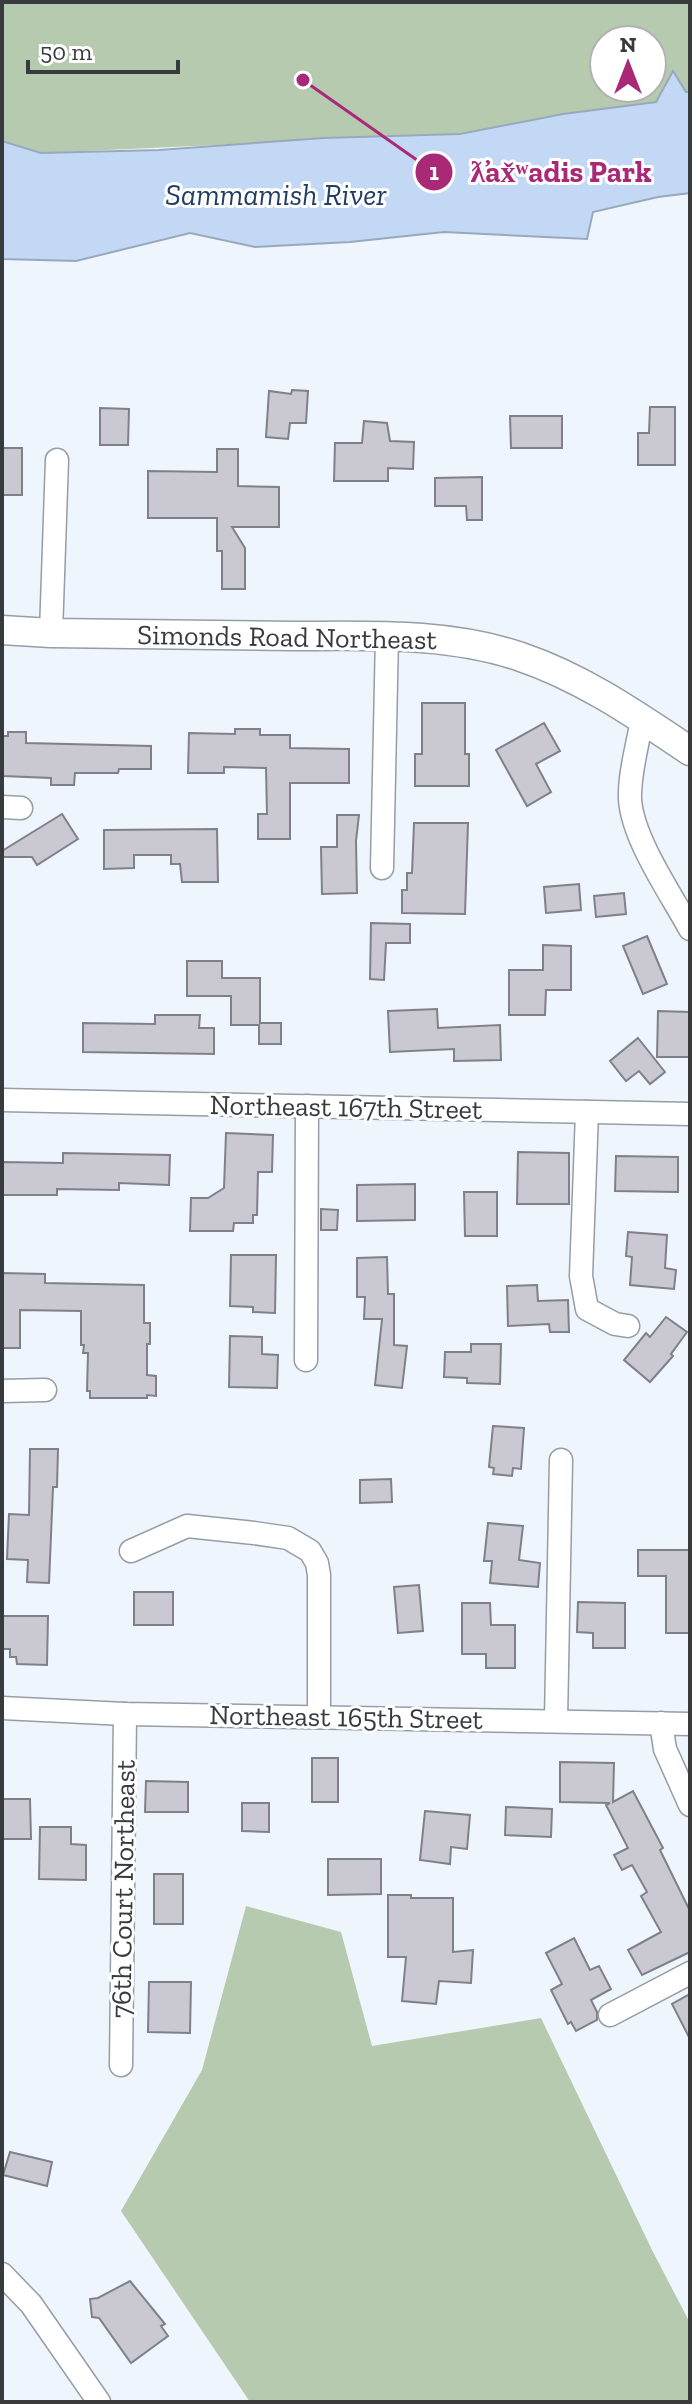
<svg xmlns="http://www.w3.org/2000/svg" width="692" height="2404" font-family="'Zilla Slab',serif">
<style>
.green{fill:#b6cab0;fill-rule:evenodd}
.water{fill:#c3d8f4;stroke:#99a9bd;stroke-width:2}
.building{fill:#cac9d2;stroke:#808088;stroke-width:2}
.lines{fill:none;stroke-linecap:round;stroke-linejoin:round}
.minor-casing{stroke:#969da4;stroke-width:25}
.major-casing{stroke:#969da4;stroke-width:31}
.minor{stroke:#fff;stroke-width:22}
.major{stroke:#fff;stroke-width:28}
.labels{text-anchor:middle;dominant-baseline:central;stroke-width:6;stroke-linejoin:round;paint-order:stroke}
.street-label{font-size:28px;fill:#383b3e;stroke:#fff}
.water-label{font-size:30px;font-style:italic;fill:#213e64;stroke:#fff}
.leader{fill:none;stroke:#aa2977;stroke-width:3}
.callout-dot{fill:#aa2977;stroke:#fff;stroke-width:3}
.mark-label{font-size:24px;text-anchor:middle;font-weight:bold;fill:#fff}
.callout-label{font-size:30px;text-anchor:middle;font-weight:bold;fill:#aa2977;stroke:#fff;stroke-width:6;stroke-linejoin:round;paint-order:stroke}
</style>
<rect width="100%" height="100%" fill="#eef5fd"/>
<!-- green -->
<g class="green">
<path d="M2,2H690V92H686L673,72L656,102L563,114L460,134L40,153L2,141ZM604,40H652V88H604Z"/>
<path d="M246,1906L341,1932L372,2046L541,2018L652,2250L690,2323V2402H250L121,2211L202,2070Z"/>
</g>
<!-- water -->
<path class="water" d="M673,71L686,92H690V193L658,197L593,212L587,239L444,232L350,242L255,247L190,233L76,261L2,259V141L41,153L159,150L324,138L460,134L563,114L656,102Z"/>
<!-- building -->
<g class="building">
<path d="M292,390L308,391L306,423H290L288,439L266,437L269,391L291,394Z"/>
<path d="M650,407H675V465H638V433H649Z"/>
<path d="M100,408L129,409L128,445H100Z"/>
<path d="M510,416H562V448H511Z"/>
<path d="M364,421L387,423L390,441L414,442L413,469L388,468V481H334L335,443H362Z"/>
<rect x="2" y="448" width="20" height="47"/>
<path d="M217,449H238V486L279,487V527H232L245,548V589H222V551H217V518H148V471L217,472Z"/>
<path d="M482,477V520H467L466,506H435V478Z"/>
<path d="M422,703H465V754H469V786H415V754H422Z"/>
<path d="M544,723L560,751L536,764L551,792L527,806L496,750Z"/>
<path d="M235,729H260V735H290V748L349,749V783H290V839H258V814H267L266,768L224,767V773H188L189,733L235,734Z"/>
<path d="M8,732H26V743L151,746V769H119L118,773H75L74,785H51V778L3,776L2,736H8Z"/>
<path d="M62,814L78,839L37,865L32,857H2V851Z"/>
<path d="M337,815H359L356,841L357,893L322,894L321,847H337Z"/>
<path d="M414,823H468L465,914L402,913V890H407V873H412Z"/>
<path d="M217,829L218,882H182L180,864H171V855H134V868L104,869V830Z"/>
<path d="M579,884L581,910L546,913L544,887Z"/>
<path d="M624,893L626,914L596,917L594,896Z"/>
<path d="M371,923L410,924V943H386L384,980L370,979Z"/>
<path d="M647,936L667,984L643,994L623,946Z"/>
<path d="M543,945L571,946V990H546L545,1015H509V970H543Z"/>
<path d="M187,961H222V978H260V1023H281V1044H259V1025H231V996H187Z"/>
<path d="M437,1009L438,1028L500,1025L501,1060L454,1061V1049L390,1052L388,1011Z"/>
<path d="M658,1011L690,1012V1057H657Z"/>
<path d="M155,1015H200L199,1028H214V1054L83,1052V1023L155,1024Z"/>
<path d="M638,1038L665,1072L650,1084L639,1071L626,1081L610,1061Z"/>
<path d="M226,1133L273,1135L272,1172H258L257,1215H253V1223H234L233,1231H190L191,1198H208L224,1188Z"/>
<path d="M518,1152L569,1153V1204H517Z"/>
<path d="M63,1153L170,1155L169,1185L119,1183V1190L57,1189V1195H2V1162L63,1163Z"/>
<path d="M616,1156L678,1157V1192L615,1191Z"/>
<path d="M415,1184V1220L357,1221V1185Z"/>
<path d="M464,1192H497V1236H465Z"/>
<path d="M321,1209L338,1210L337,1230H321Z"/>
<path d="M628,1232L667,1235L665,1268L676,1270L674,1289L630,1285L632,1257L626,1256Z"/>
<path d="M231,1255H276L275,1313L253,1312V1307L230,1306Z"/>
<path d="M387,1257L388,1294H394V1345L407,1346L402,1388L375,1385L382,1319H364L365,1297H357V1258Z"/>
<path d="M2,1273L45,1274V1283L144,1285V1323H150V1344H147V1375L156,1376V1396L147,1395V1398H90V1391H87L88,1353H83L84,1345H81V1311L20,1310V1348H2Z"/>
<path d="M537,1285L538,1301L568,1300L569,1332H550L549,1324L508,1326L507,1286Z"/>
<path d="M666,1317L687,1332L671,1354L673,1356L650,1382L624,1360L646,1333L650,1337Z"/>
<path d="M230,1336L262,1337V1354L278,1355L277,1388L229,1387Z"/>
<path d="M471,1344H501L500,1384L467,1383V1378L444,1377L445,1352H471Z"/>
<path d="M493,1426L524,1428L521,1469L513,1468L512,1476L493,1474L494,1468L489,1467Z"/>
<path d="M30,1449H58L57,1487H53L49,1583L27,1582L28,1560L7,1559L9,1514L29,1515Z"/>
<path d="M391,1479L392,1502L360,1503V1480Z"/>
<path d="M488,1523L523,1526L519,1560L540,1563L538,1587L490,1583L492,1561H484Z"/>
<path d="M638,1550H690V1633H666V1576H638Z"/>
<path d="M419,1585L423,1631L398,1633L394,1587Z"/>
<rect x="134" y="1592" width="39" height="33"/>
<path d="M578,1602L625,1603V1648H593V1633L577,1632Z"/>
<path d="M462,1603H490L491,1625H515V1668H486V1654H462Z"/>
<path d="M2,1616H48L47,1665L17,1664L16,1657H10V1649H2Z"/>
<rect x="312" y="1758" width="26" height="44"/>
<path d="M560,1762L614,1763L613,1802L633,1791L663,1848L660,1850L690,1911V1952L642,1975L628,1950L661,1932L641,1896L647,1892L632,1865L622,1870L614,1855L628,1848L606,1805L610,1803L560,1802Z"/>
<path d="M146,1781L188,1782V1812H145Z"/>
<path d="M2,1799H30L31,1839H2Z"/>
<path d="M242,1803H269V1832L242,1831Z"/>
<path d="M506,1807L552,1809L551,1837L505,1835Z"/>
<path d="M425,1811L470,1815L467,1849L451,1847L450,1864L420,1860Z"/>
<path d="M40,1827H71V1844L86,1845V1880L39,1879Z"/>
<path d="M328,1859H381V1894L328,1895Z"/>
<rect x="154" y="1874" width="29" height="50"/>
<path d="M388,1895H411V1898H453V1952L473,1950L471,1983L439,1981L436,2004L402,2001L406,1957H388Z"/>
<path d="M574,1938L590,1970L599,1966L611,1989L591,2000L597,2012V2020L576,2031L571,2022L568,2024L551,1990L562,1984L546,1953Z"/>
<path d="M149,1982H191L190,2033L148,2032Z"/>
<path d="M690,1994V2039L672,2004Z"/>
<path d="M10,2152L52,2162L47,2186L3,2175Z"/>
<path d="M130,2281L165,2324L161,2326L168,2336L131,2363L99,2318L92,2317L90,2299L98,2298Z"/>
</g>
<g class="lines">
<defs>
<g id="minor">
<path d="M51,633L57,460"/>
<path d="M642,719C638,744 629,774 630,799C632,838 671,894 690,929"/>
<path d="M2,807L21,808"/>
<path d="M382,868L387,636"/>
<path d="M2,1100L690,1114"/>
<path d="M587,1112L581,1276L587,1309L615,1324L628,1326"/>
<path d="M306,1360L307,1106"/>
<path d="M2,1391L45,1390"/>
<path d="M131,1551L187,1526L254,1533L288,1538L310,1551L317,1563L319,1575V1717"/>
<path d="M2,1708L125,1714L690,1724"/>
<path d="M556,1720L561,1460"/>
<path d="M661,1723L665,1749L690,1805"/>
<path d="M610,2015L690,1973"/>
<path d="M121,2065L125,1714"/>
<path d="M2,2274L31,2304L99,2402"/>
</g>
<path id="major" d="M2,630L51,633C131,634 212,635 293,636C369,636 448,632 521,657C583,678 636,715 690,751"/>
</defs>
<!-- minor casing -->
<use href="#minor" class="minor-casing"/>
<!-- major casing -->
<use href="#major" class="major-casing"/>
<!-- minor -->
<use href="#minor" class="minor"/>
<!-- major -->
<use href="#major" class="major"/>
</g>
<g class="labels">
<!-- street labels -->
<g class="street-label">
<text transform="translate(287 637) rotate(1)">Simonds Road Northeast</text>
<text transform="translate(346 1107) rotate(1)">Northeast 167th Street</text>
<text transform="translate(346 1717) rotate(1)">Northeast 165th Street</text>
<text transform="translate(123 1889) rotate(-89)">76th Court Northeast</text>
</g>
<!-- water labels -->
<g class="water-label">
<text x="276" y="195">Sammamish River</text>
</g>
</g>
<!-- callouts -->
<path class="leader" d="M303 80L434 172"/>
<g class="callout-dot">
<circle cx="303" cy="80" r="8"/>
<circle cx="434" cy="172" r="20"/>
</g>
<g class="mark-label">
<text x="434" y="180">1</text>
</g>
<g class="callout-label">
<text x="561" y="182">ƛ̕ax̌ʷadis Park</text>
</g>
<!-- border -->
<rect width="692" height="2404" fill="none" stroke="#383b3e" stroke-width="8"/>
<!-- north arrow -->
<g transform="translate(628 64)"><circle r="38" fill="#ffffff" stroke="#afb1b2" stroke-width="2"/>
<path d="M0-6L14 30L0 20L-14 30Z" fill="#aa2977"/>
<text y="-12" font-size="22" font-weight="bold" text-anchor="middle" fill="#383b3e">N</text>
</g>
<!-- scale -->
<path d="M28 60v12h150v-12" fill="none" stroke="#383b3e" stroke-width="4"/>
<text x="40" y="60" font-size="24" fill="#383b3e" stroke="#ffffff" stroke-width="6" paint-order="stroke">50 m</text>
</svg>
